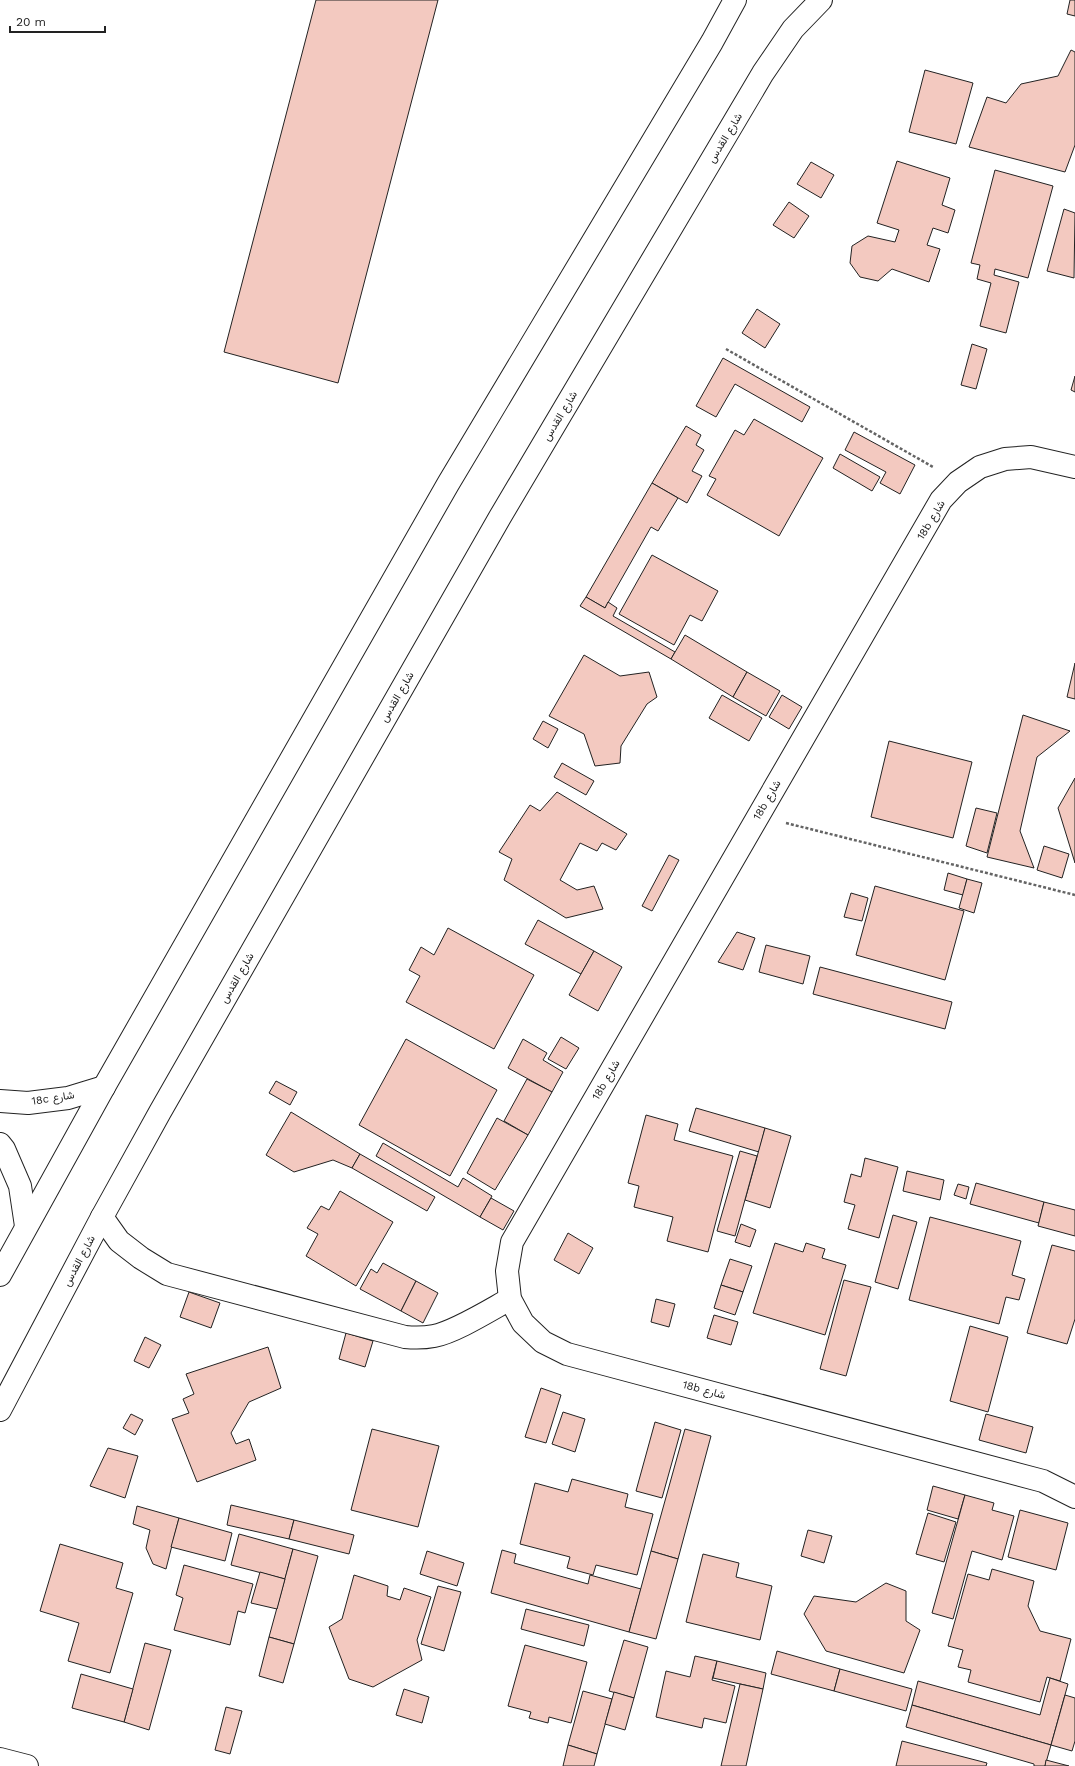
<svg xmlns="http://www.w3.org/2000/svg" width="1075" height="1766" font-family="'Work Sans',Vazirmatn,sans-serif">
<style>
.building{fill:#f3c9c0;stroke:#222}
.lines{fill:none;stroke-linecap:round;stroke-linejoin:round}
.minor-casing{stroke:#222;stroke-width:24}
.major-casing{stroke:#222;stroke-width:24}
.path{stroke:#646464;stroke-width:2.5;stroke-dasharray:3 2;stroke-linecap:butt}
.minor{stroke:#fff;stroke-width:22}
.major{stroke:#fff;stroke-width:22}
.labels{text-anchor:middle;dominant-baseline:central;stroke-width:3;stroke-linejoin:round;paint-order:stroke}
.street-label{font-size:11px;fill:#222;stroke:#fff}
</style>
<rect width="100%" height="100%" fill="#fff"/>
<!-- building -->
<g class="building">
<path d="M316,0H438L338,383L224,352Z"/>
<path d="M1070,0H1075V16L1067,14Z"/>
<path d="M1071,50L1075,52V145L1065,172L969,147L987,97L1006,103L1021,84L1058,76Z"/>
<path d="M925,70L973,83L956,144L909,132Z"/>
<path d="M897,161L950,178L942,205L955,210L948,233L933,228L927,245L940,249L929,282L892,269L878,281L860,277L850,263L852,246L868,236L895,242L899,230L877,223Z"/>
<path d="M811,162L834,175L821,198L797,184Z"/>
<path d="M995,170L1053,186L1028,278L995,269L994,275L1019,282L1006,333L980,326L991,283L977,279L980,265L971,263Z"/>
<path d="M789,202L809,216L794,238L773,225Z"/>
<path d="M1064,209L1075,213L1074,278L1047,271Z"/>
<path d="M757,309L780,324L765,348L742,333Z"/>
<path d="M972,344L987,349L976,389L961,385Z"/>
<path d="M723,358L810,407L802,422L735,384L716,417L696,406Z"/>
<path d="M1075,376V392L1071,390Z"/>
<path d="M754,419L823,458L779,536L707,495L716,479L709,476L735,430L744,435Z"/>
<path d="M686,426L701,435L696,445L704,450L692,471L702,476L687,503L652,483Z"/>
<path d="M854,432L915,465L900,494L880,483L886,472L845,450Z"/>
<path d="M840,454L880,477L872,491L833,468Z"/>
<path d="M652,483L678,498L658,531L651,527L605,608L586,597Z"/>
<path d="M652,555L718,591L702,621L690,615L674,645L619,614Z"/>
<path d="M586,597L605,608L608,602L617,608L613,616L675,652L671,659L580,606Z"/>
<path d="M685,635L747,672L733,697L671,659Z"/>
<path d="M584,655L620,676L649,672L657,697L647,704L621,746L620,763L595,766L584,734L549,716Z"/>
<path d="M1075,663V699L1067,697Z"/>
<path d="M747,672L780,691L766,716L733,697Z"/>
<path d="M722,695L762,718L749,741L709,718Z"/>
<path d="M782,695L802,707L789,729L769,717Z"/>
<path d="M1023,715L1070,731L1037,757L1020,831L1034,868L987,857Z"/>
<path d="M543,721L558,729L548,748L533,739Z"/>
<path d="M889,741L972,762L953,838L871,817Z"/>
<path d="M562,763L594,781L586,795L554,777Z"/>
<path d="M1075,778V863L1058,808Z"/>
<path d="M557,792L627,834L616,850L602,843L597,851L580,843L560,880L577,890L594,886L603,909L566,918L504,880L512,859L499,852L530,805L540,811Z"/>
<path d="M976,808L997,813L987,853L966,846Z"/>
<path d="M1044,846L1069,854L1062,878L1037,870Z"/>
<path d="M669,855L679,860L652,911L642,906Z"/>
<path d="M948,873L967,879L963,895L944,890Z"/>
<path d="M967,879L982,883L974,913L959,908Z"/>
<path d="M875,886L964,911L945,980L856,955Z"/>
<path d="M851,893L868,898L862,921L844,917Z"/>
<path d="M538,920L594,951L581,974L525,944Z"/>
<path d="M448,928L534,975L494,1049L406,1002L420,976L409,970L421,947L434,955Z"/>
<path d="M737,932L755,938L743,970L718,962Z"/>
<path d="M766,945L810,956L803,984L759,972Z"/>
<path d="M594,951L622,967L598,1011L569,995Z"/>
<path d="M820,967L952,1002L945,1029L813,994Z"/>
<path d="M561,1037L579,1048L566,1069L548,1059Z"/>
<path d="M406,1039L497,1090L450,1176L359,1125Z"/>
<path d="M523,1039L547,1053L543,1060L563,1072L552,1092L508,1068Z"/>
<path d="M527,1079L552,1092L528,1135L504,1121Z"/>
<path d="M276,1081L297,1092L290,1105L269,1093Z"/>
<path d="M696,1108L765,1128L759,1152L689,1131Z"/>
<path d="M291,1112L360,1154L352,1168L333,1160L294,1172L266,1155Z"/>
<path d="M646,1115L678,1124L674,1140L733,1156L708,1252L667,1241L673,1217L634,1207L639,1186L628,1183Z"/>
<path d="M497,1118L528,1135L495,1190L467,1173Z"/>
<path d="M765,1128L791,1136L770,1208L745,1200Z"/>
<path d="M383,1143L458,1187L463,1178L492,1196L480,1217L376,1156Z"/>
<path d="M740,1151L757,1156L735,1236L717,1231Z"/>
<path d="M360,1154L435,1197L427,1211L352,1168Z"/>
<path d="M865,1158L898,1167L879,1238L848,1229L855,1205L844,1202L851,1174L861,1177Z"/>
<path d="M907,1171L944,1180L940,1200L903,1191Z"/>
<path d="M976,1183L1044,1202L1039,1223L970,1204Z"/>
<path d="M958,1184L969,1187L966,1199L954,1195Z"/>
<path d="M340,1191L393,1222L356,1286L306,1256L318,1234L307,1228L321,1206L329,1210Z"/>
<path d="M491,1198L514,1211L503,1230L480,1217Z"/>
<path d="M1044,1202L1075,1210V1236L1038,1226Z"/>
<path d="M893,1215L917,1222L898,1289L875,1282Z"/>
<path d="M930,1217L1021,1241L1012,1275L1025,1279L1019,1300L1006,1297L999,1324L909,1300Z"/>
<path d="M741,1224L756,1230L750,1247L735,1242Z"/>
<path d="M568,1233L593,1248L579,1274L554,1260Z"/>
<path d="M775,1243L803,1252L806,1243L825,1249L822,1258L846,1265L825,1335L753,1313Z"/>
<path d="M1052,1245L1075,1251V1319L1067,1344L1027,1333Z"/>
<path d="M730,1259L752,1266L743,1292L721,1285Z"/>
<path d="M383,1263L416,1281L401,1311L360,1289L371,1269L377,1273Z"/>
<path d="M844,1280L871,1287L846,1376L820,1369Z"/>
<path d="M416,1281L438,1293L423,1323L401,1311Z"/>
<path d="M721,1285L743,1292L735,1315L714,1308Z"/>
<path d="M189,1292L220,1303L211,1328L180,1317Z"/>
<path d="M656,1299L675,1304L669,1327L651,1322Z"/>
<path d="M714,1315L738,1322L731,1345L707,1338Z"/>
<path d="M970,1326L1008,1337L988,1412L950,1401Z"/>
<path d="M346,1333L373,1341L365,1367L339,1359Z"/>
<path d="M145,1337L161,1345L149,1368L134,1361Z"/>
<path d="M268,1347L281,1388L249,1402L231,1433L236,1444L249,1439L256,1460L197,1482L172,1419L189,1413L183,1399L194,1394L186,1374Z"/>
<path d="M541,1388L561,1395L546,1443L525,1437Z"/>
<path d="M563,1412L585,1419L575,1452L552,1444Z"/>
<path d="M131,1414L143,1420L135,1435L123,1428Z"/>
<path d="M986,1414L1033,1427L1026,1453L979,1440Z"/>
<path d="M655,1422L681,1430L662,1498L636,1491Z"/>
<path d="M372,1429L439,1446L418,1527L351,1510Z"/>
<path d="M685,1429L711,1436L678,1559L651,1551Z"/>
<path d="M108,1448L138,1456L125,1498L90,1486Z"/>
<path d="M572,1479L628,1494L625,1507L653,1514L637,1575L596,1565L593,1575L567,1568L570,1557L520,1544L535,1483L568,1492Z"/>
<path d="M933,1486L965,1495L958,1519L927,1510Z"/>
<path d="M965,1495L994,1503L992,1510L1014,1516L1002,1560L972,1551L953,1619L932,1613Z"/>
<path d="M231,1505L294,1520L289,1539L227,1525Z"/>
<path d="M137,1506L179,1518L166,1569L153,1564L146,1548L150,1530L133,1524Z"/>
<path d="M1020,1510L1068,1523L1056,1570L1008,1557Z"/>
<path d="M928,1513L956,1522L944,1562L916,1554Z"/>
<path d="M179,1518L232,1533L225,1561L171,1547Z"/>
<path d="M294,1520L354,1535L349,1554L289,1539Z"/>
<path d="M808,1530L832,1536L824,1563L801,1556Z"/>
<path d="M239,1534L293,1549L285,1579L231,1565Z"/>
<path d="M60,1544L123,1563L116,1588L133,1593L110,1673L68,1661L79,1623L40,1611Z"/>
<path d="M293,1549L318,1556L294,1644L269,1637Z"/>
<path d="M502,1550L516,1554L514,1563L588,1584L590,1575L641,1589L629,1632L491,1593Z"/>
<path d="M427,1551L464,1563L457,1586L420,1574Z"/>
<path d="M651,1551L678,1559L656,1639L629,1632Z"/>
<path d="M703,1554L739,1563L736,1577L772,1586L760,1640L686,1622Z"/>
<path d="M184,1565L253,1584L245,1613L238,1611L230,1645L174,1630L183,1598L176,1595Z"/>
<path d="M992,1569L1034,1581L1028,1606L1040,1631L1071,1639L1060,1681L1047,1677L1040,1702L968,1682L971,1670L958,1667L963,1650L948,1646L968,1574L989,1580Z"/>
<path d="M260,1572L285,1579L277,1609L251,1603Z"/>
<path d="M354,1575L388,1586L387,1596L400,1600L404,1588L431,1597L417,1640L422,1660L373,1687L349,1679L329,1627L342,1619Z"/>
<path d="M886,1583L906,1591V1621L920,1630L904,1673L826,1651L804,1614L814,1596L856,1602Z"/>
<path d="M438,1586L461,1592L444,1651L421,1644Z"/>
<path d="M526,1609L589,1625L584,1646L521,1629Z"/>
<path d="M269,1637L294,1644L283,1683L259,1676Z"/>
<path d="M624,1640L648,1647L634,1698L609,1691Z"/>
<path d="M145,1643L171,1650L149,1730L124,1722Z"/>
<path d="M525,1645L587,1662L571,1723L549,1717L548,1723L529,1718L531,1712L508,1706Z"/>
<path d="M777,1651L840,1669L834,1691L771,1674Z"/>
<path d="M695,1656L717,1661L712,1680L735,1686L726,1723L704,1718L702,1728L656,1717L666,1671L690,1677Z"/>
<path d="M717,1661L766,1673L763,1689L713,1678Z"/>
<path d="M840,1669L912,1689L906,1711L834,1691Z"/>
<path d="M81,1674L133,1689L124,1722L72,1708Z"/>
<path d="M1050,1678L1068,1684L1051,1745L912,1705L918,1681L1040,1715Z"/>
<path d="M740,1684L763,1689L746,1766H721Z"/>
<path d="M404,1689L429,1697L422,1723L396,1715Z"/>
<path d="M583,1691L612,1699L597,1754L568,1745Z"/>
<path d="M614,1692L634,1698L625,1730L605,1724Z"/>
<path d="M1065,1695L1075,1698V1741L1072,1751L1051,1745Z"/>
<path d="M912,1705L1051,1745L1045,1766H1034V1764L906,1727Z"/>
<path d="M226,1707L242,1711L230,1754L215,1750Z"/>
<path d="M902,1741L987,1763L986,1766H896Z"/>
<path d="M568,1745L597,1754L594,1766H563Z"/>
<path d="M1046,1760L1069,1766H1045Z"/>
</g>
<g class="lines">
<defs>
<g id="minor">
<path d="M1075,467L1031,457L1005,459L980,467L958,482L941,500L512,1242L507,1271L510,1299L523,1323L543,1342L567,1354L1043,1481L1075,1497"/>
<path d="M0,1101L28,1103L68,1098L104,1087"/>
<path d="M0,1144L4,1149L20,1186L26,1226"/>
<path d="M102,1217L119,1241L141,1258L167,1274L405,1337C415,1338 424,1338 434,1336C455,1332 490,1310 510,1299"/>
<path d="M0,1759L27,1766"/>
</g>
<g id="major">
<path d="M0,1275L104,1087L448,484L712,42L735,0"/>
<path d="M0,1410L102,1217L160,1112L500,517L763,73L793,29L821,0"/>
</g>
</defs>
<!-- minor casing -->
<use href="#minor" class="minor-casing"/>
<!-- major casing -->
<use href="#major" class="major-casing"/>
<!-- path -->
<g class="path">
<path d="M726,349L933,467"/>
<path d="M786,823L1075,895"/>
</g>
<!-- minor -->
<use href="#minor" class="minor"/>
<!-- major -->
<use href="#major" class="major"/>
</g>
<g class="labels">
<!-- street labels -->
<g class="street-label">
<text transform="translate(725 138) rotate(-59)">شارع القدس</text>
<text transform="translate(560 416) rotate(-59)">شارع القدس</text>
<text transform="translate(931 520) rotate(-59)">18b شارع</text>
<text transform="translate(397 697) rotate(-60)">شارع القدس</text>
<text transform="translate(767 800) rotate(-60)">18b شارع</text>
<text transform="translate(237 978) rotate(-60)">شارع القدس</text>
<text transform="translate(606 1080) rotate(-60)">18b شارع</text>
<text transform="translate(53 1098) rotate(-9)">18c شارع</text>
<text transform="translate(79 1261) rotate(-62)">شارع القدس</text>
<text transform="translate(704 1390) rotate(15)">18b شارع</text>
</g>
</g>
<!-- scale -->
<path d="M10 26v6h95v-6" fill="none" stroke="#222222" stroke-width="2"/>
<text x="16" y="26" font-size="12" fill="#222222" stroke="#ffffff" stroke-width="3" paint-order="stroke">20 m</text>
</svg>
